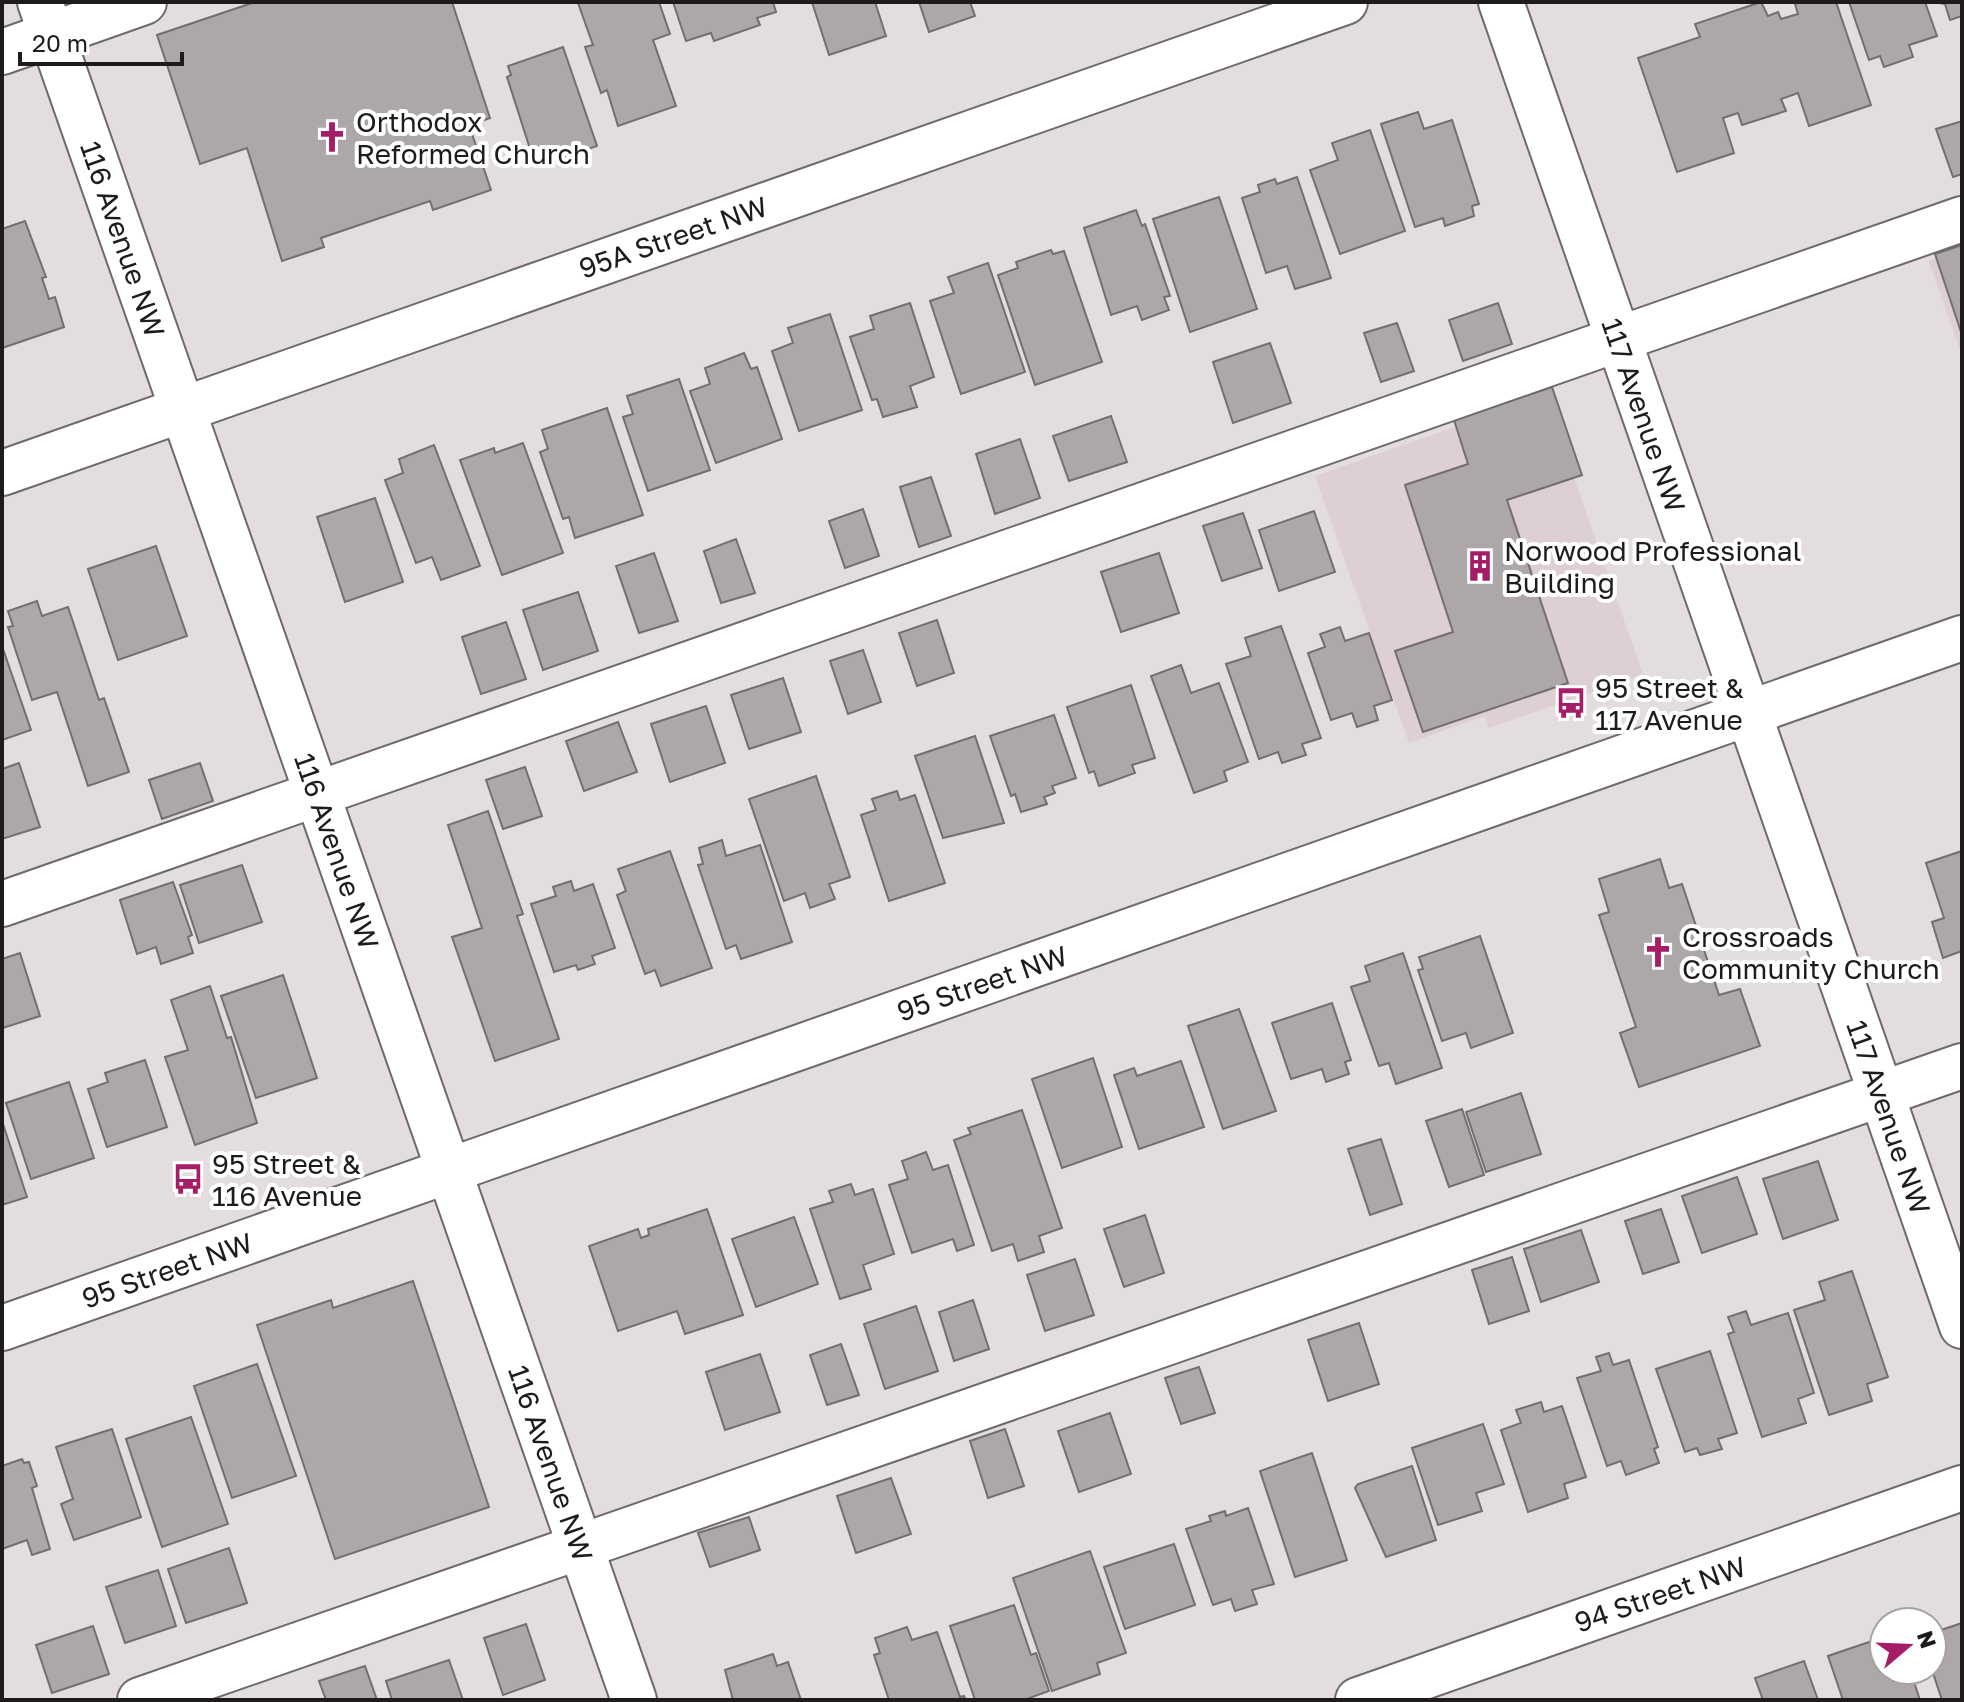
<svg xmlns="http://www.w3.org/2000/svg" width="1964" height="1702" font-family="'Golos Text',sans-serif">
<style>
.built{fill:#decfd4}
.building{fill:#ada7a9;stroke:#746e70;stroke-width:2}
.lines{fill:none;stroke-linecap:round;stroke-linejoin:round}
.minor-casing{stroke:#6f696b;stroke-width:48}
.minor{stroke:#fff;stroke-width:44}
.labels{text-anchor:middle;dominant-baseline:central;stroke-width:8;stroke-linejoin:round;paint-order:stroke}
.poi-label{font-size:28px;fill:#1d1b1c;stroke:#fff;text-anchor:start}
.street-label{font-size:28px;fill:#1d1b1c;stroke:#fff}
</style>
<rect width="100%" height="100%" fill="#e4dddf"/>
<!-- built -->
<g class="built">
<path d="M1962,249V356L1929,261Z"/>
<path d="M1545,395L1643,674L1489,728L1485,716L1409,743L1315,476Z"/>
</g>
<!-- building -->
<g class="building">
<path d="M255,2H452L490,118L469,125L491,190L433,210L430,201L321,238L324,247L282,261L247,148L200,164L157,35Z"/>
<path d="M659,2L670,34L653,40L676,106L618,126L607,90L601,93L585,47L593,45L578,3Z"/>
<path d="M673,2H773L776,12L757,18L760,25L714,41L711,33L686,41Z"/>
<path d="M812,2H875L886,36L829,55Z"/>
<path d="M919,2H970L975,16L929,32Z"/>
<path d="M1761,2L1768,16L1778,12L1781,19L1798,14L1795,4L1801,2H1836L1871,105L1809,126L1798,93L1781,99L1786,111L1742,125L1738,113L1723,118L1734,153L1677,172L1638,58L1700,37L1695,24Z"/>
<path d="M1849,2H1925L1937,36L1909,45L1913,57L1884,67L1880,56L1869,60Z"/>
<path d="M1934,2H1962V16L1950,20L1945,4Z"/>
<path d="M563,47L597,146L547,164L543,152L532,155L507,77L511,75L508,66Z"/>
<path d="M1418,112L1424,129L1452,120L1479,204L1472,206L1474,216L1445,226L1443,218L1415,227L1381,124Z"/>
<path d="M1962,121V174L1953,177L1936,129Z"/>
<path d="M1370,130L1405,231L1340,254L1310,170L1338,160L1332,143Z"/>
<path d="M1297,177L1331,278L1295,289L1287,266L1266,273L1242,198L1260,192L1258,185L1275,179L1277,184Z"/>
<path d="M1219,197L1257,309L1190,332L1153,219Z"/>
<path d="M1136,210L1142,226L1145,224L1170,296L1164,297L1169,310L1142,320L1137,306L1111,315L1084,228Z"/>
<path d="M25,221L46,277L42,278L49,299L55,297L64,327L2,348V229Z"/>
<path d="M1962,245V335L1935,254Z"/>
<path d="M1051,250L1053,254L1064,251L1102,362L1035,385L998,275L1018,268L1016,262Z"/>
<path d="M988,263L1025,372L961,394L930,301L954,293L948,277Z"/>
<path d="M910,303L934,377L910,386L917,407L883,417L877,399L872,400L850,337L874,329L870,316Z"/>
<path d="M1498,303L1512,344L1463,361L1449,320Z"/>
<path d="M830,314L862,410L799,431L772,351L793,343L788,328Z"/>
<path d="M1397,323L1414,371L1381,382L1364,333Z"/>
<path d="M1270,343L1291,403L1233,423L1213,362Z"/>
<path d="M744,353L751,369L757,367L782,439L716,463L690,391L710,384L705,368Z"/>
<path d="M679,379L710,470L648,491L623,417L633,414L627,396Z"/>
<path d="M1552,387L1582,475L1507,500L1568,683L1423,732L1395,651L1453,632L1405,485L1468,464L1454,420Z"/>
<path d="M607,408L643,515L575,538L569,517L563,519L540,452L548,449L542,430Z"/>
<path d="M1111,416L1127,462L1069,481L1053,436Z"/>
<path d="M1020,439L1040,498L995,514L976,454Z"/>
<path d="M523,443L563,553L502,575L460,460L494,448L495,453Z"/>
<path d="M434,445L480,566L441,580L432,557L416,563L385,480L403,473L399,459Z"/>
<path d="M931,477L951,536L919,547L900,487Z"/>
<path d="M375,498L403,582L345,602L317,517Z"/>
<path d="M863,509L879,556L845,568L829,521Z"/>
<path d="M1314,511L1335,572L1279,591L1259,530Z"/>
<path d="M1243,513L1262,568L1222,581L1203,526Z"/>
<path d="M736,539L755,593L721,603L704,551Z"/>
<path d="M156,546L187,636L118,660L88,569Z"/>
<path d="M654,553L678,621L639,633L616,566Z"/>
<path d="M1159,553L1179,613L1121,632L1101,572Z"/>
<path d="M578,592L598,651L543,670L523,610Z"/>
<path d="M37,601L42,616L68,607L99,700L104,698L129,772L88,786L57,692L32,700L8,627L13,626L8,611Z"/>
<path d="M937,620L954,673L917,686L899,633Z"/>
<path d="M506,622L526,679L481,694L462,637Z"/>
<path d="M1281,626L1321,738L1302,744L1306,755L1282,763L1278,752L1259,759L1226,664L1251,656L1245,638Z"/>
<path d="M1340,627L1345,641L1369,633L1392,700L1374,706L1378,720L1357,727L1352,713L1331,720L1308,653L1325,647L1320,634Z"/>
<path d="M2,646L31,730L2,740Z"/>
<path d="M863,650L881,702L848,714L830,661Z"/>
<path d="M1181,665L1191,693L1219,683L1248,762L1224,771L1227,781L1194,793L1151,676Z"/>
<path d="M783,678L801,732L749,749L731,695Z"/>
<path d="M1131,685L1155,758L1132,765L1135,773L1099,786L1094,771L1089,773L1067,707Z"/>
<path d="M706,706L725,763L670,782L651,724Z"/>
<path d="M1054,715L1076,778L1052,786L1055,793L1044,797L1047,804L1021,812L1015,794L1011,796L990,736Z"/>
<path d="M618,722L637,772L584,791L566,741Z"/>
<path d="M975,736L1004,823L943,838L915,756Z"/>
<path d="M19,763L40,827L2,839V769Z"/>
<path d="M200,763L213,801L162,819L149,780Z"/>
<path d="M525,767L542,816L503,829L486,780Z"/>
<path d="M816,776L850,877L829,884L835,899L810,908L805,893L784,901L749,799Z"/>
<path d="M897,791L900,800L915,795L945,883L889,901L861,815L876,810L872,799Z"/>
<path d="M488,811L523,914L517,916L559,1039L495,1061L452,937L482,928L448,825Z"/>
<path d="M722,840L726,856L760,845L792,942L741,959L736,945L726,949L698,865L703,864L699,848Z"/>
<path d="M670,851L712,968L661,986L655,970L645,974L617,895L626,891L618,869Z"/>
<path d="M1962,851V951L1943,958L1932,922L1944,918L1926,863Z"/>
<path d="M1660,859L1669,888L1682,884L1719,995L1740,989L1760,1046L1639,1087L1620,1033L1636,1027L1599,915L1609,912L1599,879Z"/>
<path d="M242,865L262,922L199,943L180,885Z"/>
<path d="M571,881L574,891L593,884L615,948L592,956L595,964L578,970L576,965L554,972L531,904L556,896L553,887Z"/>
<path d="M173,882L192,935L188,937L193,953L161,964L156,947L137,954L120,900Z"/>
<path d="M1480,936L1513,1033L1471,1048L1466,1033L1442,1041L1418,970L1423,969L1419,957Z"/>
<path d="M20,953L40,1016L3,1028L2,959Z"/>
<path d="M1403,953L1442,1068L1396,1084L1389,1063L1379,1066L1351,987L1370,981L1365,966Z"/>
<path d="M283,975L317,1078L256,1098L221,996Z"/>
<path d="M210,986L227,1038L231,1037L257,1123L195,1145L165,1057L188,1050L171,1000Z"/>
<path d="M1332,1003L1351,1060L1345,1062L1349,1074L1326,1082L1322,1069L1291,1079L1272,1023Z"/>
<path d="M1239,1009L1276,1111L1223,1129L1188,1026Z"/>
<path d="M1093,1058L1122,1147L1062,1168L1032,1079Z"/>
<path d="M145,1060L167,1127L107,1147L88,1089L108,1082L105,1073Z"/>
<path d="M1181,1061L1204,1127L1139,1149L1114,1075L1134,1068L1137,1076Z"/>
<path d="M69,1082L94,1158L31,1179L6,1103Z"/>
<path d="M1521,1093L1541,1154L1486,1172L1466,1112Z"/>
<path d="M1462,1109L1484,1175L1449,1187L1426,1121Z"/>
<path d="M1022,1110L1062,1228L1039,1236L1044,1252L1018,1261L1013,1244L992,1251L954,1140L971,1134L968,1128Z"/>
<path d="M2,1121L27,1197L2,1205Z"/>
<path d="M1381,1139L1402,1204L1370,1215L1348,1149Z"/>
<path d="M926,1152L933,1170L948,1165L974,1245L957,1251L953,1239L912,1253L889,1185L908,1179L902,1161Z"/>
<path d="M1818,1161L1838,1220L1783,1239L1763,1179Z"/>
<path d="M1737,1177L1757,1234L1702,1253L1682,1196Z"/>
<path d="M851,1184L855,1195L873,1189L894,1254L863,1265L871,1289L840,1299L810,1209L833,1202L829,1191Z"/>
<path d="M707,1209L743,1315L685,1334L677,1311L618,1331L589,1246L638,1229L641,1238L649,1235L648,1229Z"/>
<path d="M1661,1209L1679,1262L1643,1274L1625,1221Z"/>
<path d="M1145,1215L1164,1273L1124,1287L1104,1229Z"/>
<path d="M794,1217L818,1284L756,1307L732,1239Z"/>
<path d="M1581,1230L1599,1282L1541,1302L1524,1249Z"/>
<path d="M1512,1257L1529,1311L1489,1324L1472,1270Z"/>
<path d="M1075,1259L1094,1315L1045,1331L1027,1275Z"/>
<path d="M1852,1271L1888,1377L1867,1384L1872,1401L1829,1415L1794,1310L1825,1300L1819,1282Z"/>
<path d="M413,1281L489,1507L335,1559L257,1325L331,1300L333,1308Z"/>
<path d="M973,1300L989,1349L954,1361L939,1312Z"/>
<path d="M916,1306L938,1371L885,1389L864,1324Z"/>
<path d="M1746,1311L1751,1325L1788,1313L1814,1393L1798,1399L1806,1423L1762,1437L1728,1334L1734,1332L1728,1317Z"/>
<path d="M1359,1323L1379,1384L1328,1401L1308,1340Z"/>
<path d="M841,1344L859,1395L827,1405L810,1355Z"/>
<path d="M1710,1351L1737,1433L1718,1439L1722,1449L1700,1455L1697,1448L1685,1452L1656,1369Z"/>
<path d="M1609,1353L1613,1365L1629,1360L1658,1447L1654,1449L1659,1463L1626,1475L1621,1461L1607,1466L1577,1378L1601,1371L1596,1357Z"/>
<path d="M760,1354L780,1412L725,1430L706,1372Z"/>
<path d="M257,1364L296,1476L232,1498L194,1386Z"/>
<path d="M1199,1367L1215,1413L1181,1424L1165,1378Z"/>
<path d="M1541,1402L1544,1412L1562,1406L1586,1477L1564,1484L1568,1498L1528,1512L1501,1430L1521,1423L1516,1410Z"/>
<path d="M1110,1413L1131,1474L1079,1492L1058,1431Z"/>
<path d="M191,1417L228,1524L162,1547L126,1439Z"/>
<path d="M1483,1424L1504,1484L1476,1493L1482,1511L1438,1525L1412,1448Z"/>
<path d="M112,1429L141,1517L74,1540L61,1504L73,1499L56,1447Z"/>
<path d="M1005,1429L1024,1486L988,1498L970,1441Z"/>
<path d="M1312,1453L1347,1560L1295,1577L1260,1471Z"/>
<path d="M22,1459L24,1463L29,1462L37,1486L32,1488L50,1549L32,1555L27,1540L2,1549V1466Z"/>
<path d="M1412,1466L1436,1540L1386,1557L1355,1488L1358,1484Z"/>
<path d="M891,1478L911,1534L856,1553L837,1496Z"/>
<path d="M1248,1508L1274,1584L1252,1590L1257,1604L1235,1611L1231,1599L1213,1605L1186,1529L1211,1521L1209,1516L1225,1511L1226,1516Z"/>
<path d="M749,1517L760,1550L710,1567L698,1533Z"/>
<path d="M1174,1544L1195,1605L1125,1629L1104,1567Z"/>
<path d="M229,1548L247,1603L186,1623L168,1569Z"/>
<path d="M1090,1551L1126,1653L1097,1663L1100,1674L1052,1691L1013,1578Z"/>
<path d="M158,1570L176,1626L125,1643L106,1587Z"/>
<path d="M1014,1605L1031,1655L1036,1653L1049,1691L1024,1700H975L950,1626Z"/>
<path d="M1962,1623V1700H1942L1932,1670V1633Z"/>
<path d="M526,1624L545,1680L503,1695L484,1638Z"/>
<path d="M93,1626L109,1674L52,1693L36,1645Z"/>
<path d="M907,1627L912,1640L937,1632L960,1697L964,1696L966,1700H889L874,1655L880,1653L875,1638Z"/>
<path d="M1884,1637V1670H1910L1920,1700H1843L1828,1656Z"/>
<path d="M773,1654L777,1666L788,1662L801,1700H733L725,1670Z"/>
<path d="M449,1660L463,1700H392L386,1681Z"/>
<path d="M1804,1661L1818,1700H1763L1755,1678Z"/>
<path d="M365,1666L377,1700H326L319,1681Z"/>
</g>
<g class="lines">
<defs>
<g id="minor">
<path d="M40,2L634,1700"/>
<path d="M1501,2L1962,1326"/>
<path d="M2,52L144,2"/>
<path d="M2,473L1345,2"/>
<path d="M2,904L1962,219"/>
<path d="M2,1328L1962,638"/>
<path d="M140,1700L1962,1066"/>
<path d="M1358,1700L1962,1488"/>
</g>
</defs>
<!-- minor casing -->
<use href="#minor" class="minor-casing"/>
<!-- minor -->
<use href="#minor" class="minor"/>
</g>
<!-- icons -->
<defs>
<symbol id="church-bare" viewBox="-9 -9 18 18"><path d="M-1.2-6h2.4v3.5h3.3v2.4h-3.3V6h-2.4V-.1h-3.3v-2.4h3.3Z" fill="#a51d66" stroke="#fff" stroke-width="2.5" paint-order="stroke"/></symbol>
<symbol id="building-bare" viewBox="-9 -9 18 18"><path d="M-4-6H4V6H1V3H-1V6H-4ZM-2.5-4.3h1.7v1.8h-1.7ZM.8-4.3h1.7v1.8H.8ZM-2.5-1h1.7V.8h-1.7ZM.8-1h1.7V.8H.8Z" fill="#a51d66" stroke="#fff" stroke-width="2.5" paint-order="stroke"/></symbol>
<symbol id="bus-bare" viewBox="-9 -9 18 18"><path d="M-5-6H5V4H4V6H2V4H-2V6H-4V4H-5ZM-3.5-4V0h7V-4ZM-3.5 1.2v1.5H-2V1.2ZM2 1.2v1.5H3.5V1.2Z" fill="#a51d66" stroke="#fff" stroke-width="2.5" paint-order="stroke"/></symbol>
</defs>
<g fill-rule="evenodd">
<use href="#church-bare" x="310" y="115" width="44" height="44"/>
<use href="#building-bare" x="1458" y="544" width="44" height="44"/>
<use href="#bus-bare" x="1549" y="681" width="44" height="44"/>
<use href="#church-bare" x="1636" y="930" width="44" height="44"/>
<use href="#bus-bare" x="166" y="1157" width="44" height="44"/>
</g>
<g class="labels">
<!-- poi labels -->
<g class="poi-label">
<text x="356" y="121">Orthodox<tspan x="356" dy="32">Reformed Church</tspan></text>
<text x="1504" y="550">Norwood Professional<tspan x="1504" dy="32">Building</tspan></text>
<text x="1595" y="687">95 Street &amp;<tspan x="1595" dy="32">117 Avenue</tspan></text>
<text x="1682" y="936">Crossroads<tspan x="1682" dy="32">Community Church</tspan></text>
<text x="212" y="1163">95 Street &amp;<tspan x="212" dy="32">116 Avenue</tspan></text>
</g>
<!-- street labels -->
<g class="street-label">
<text transform="translate(673 237) rotate(-19)">95A Street NW</text>
<text transform="translate(123 239) rotate(71)">116 Avenue NW</text>
<text transform="translate(1644 415) rotate(71)">117 Avenue NW</text>
<text transform="translate(337 851) rotate(71)">116 Avenue NW</text>
<text transform="translate(982 983) rotate(-19)">95 Street NW</text>
<text transform="translate(1889 1117) rotate(71)">117 Avenue NW</text>
<text transform="translate(167 1270) rotate(-19)">95 Street NW</text>
<text transform="translate(551 1463) rotate(71)">116 Avenue NW</text>
<text transform="translate(1660 1594) rotate(-19)">94 Street NW</text>
</g>
</g>
<!-- border -->
<rect width="1964" height="1702" fill="none" stroke="#1d1b1c" stroke-width="8"/>
<!-- north arrow -->
<g transform="translate(1908 1646) rotate(71)"><circle r="38" fill="#ffffff" stroke="#a5a4a4" stroke-width="2"/>
<path d="M0-6L14 30L0 20L-14 30Z" fill="#a51d66"/>
<text y="-12" font-size="22" font-weight="bold" text-anchor="middle" fill="#1d1b1c">N</text>
</g>
<!-- scale -->
<path d="M20 52v12h162v-12" fill="none" stroke="#1d1b1c" stroke-width="4"/>
<text x="32" y="52" font-size="24" fill="#1d1b1c" stroke="#ffffff" stroke-width="6" paint-order="stroke">20 m</text>
</svg>
